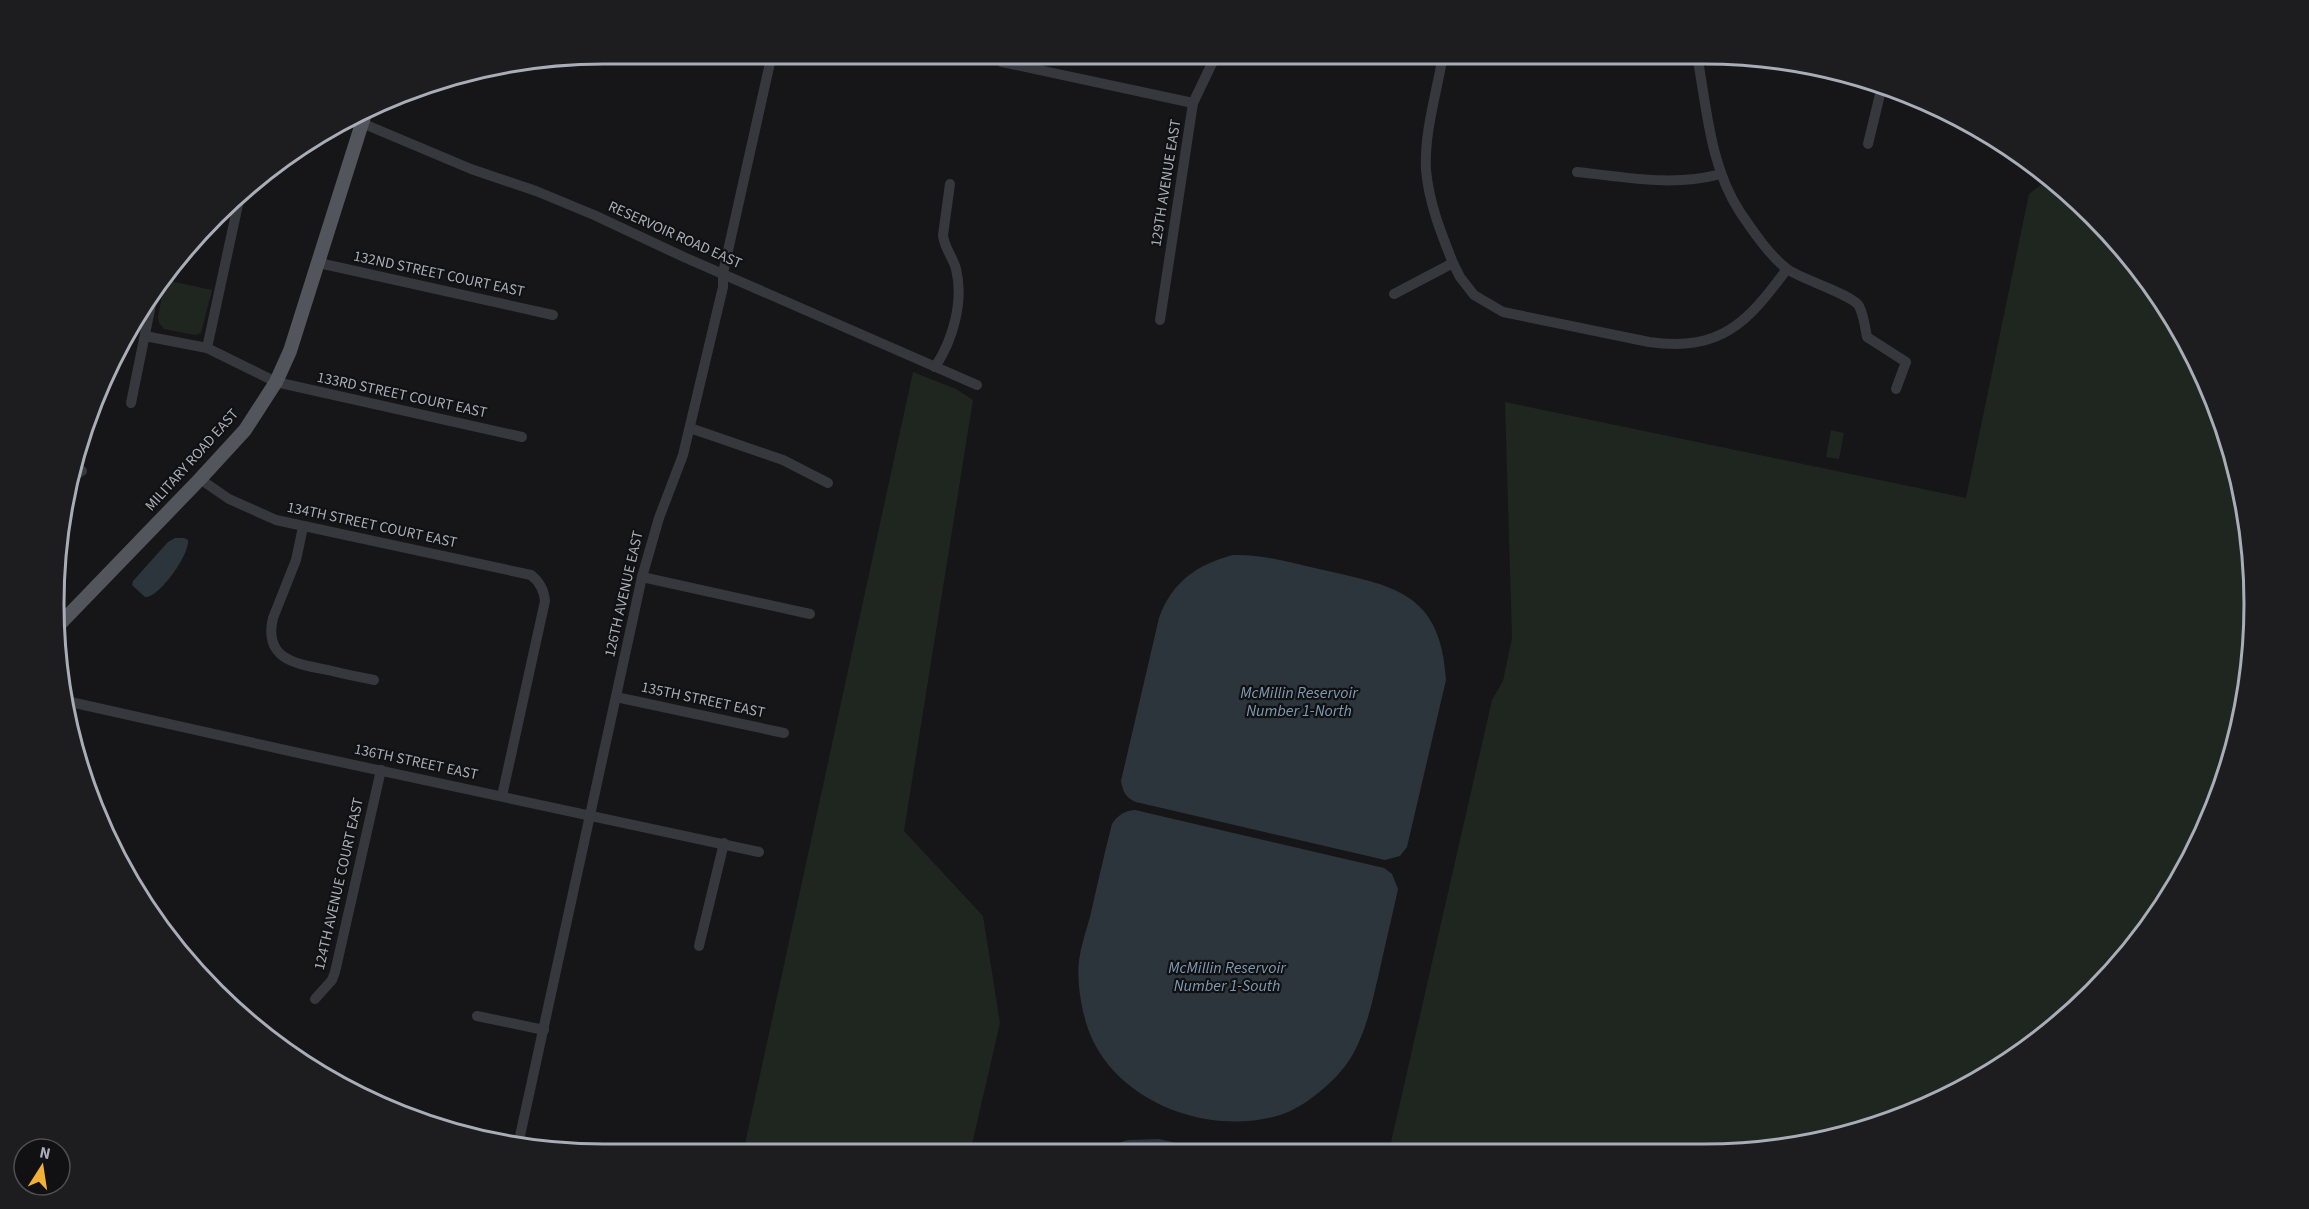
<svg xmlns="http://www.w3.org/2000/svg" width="2309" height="1209" font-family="'Source Sans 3',sans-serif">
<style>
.green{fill:#1e261f}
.water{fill:#2c353c}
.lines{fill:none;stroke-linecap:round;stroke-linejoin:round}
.minor{stroke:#37383d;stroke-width:10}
.major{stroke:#53555c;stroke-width:14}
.labels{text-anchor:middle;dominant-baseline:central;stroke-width:4.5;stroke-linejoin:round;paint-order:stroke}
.street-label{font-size:15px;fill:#a8adb8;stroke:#111113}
.water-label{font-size:16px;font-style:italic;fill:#7f9bb3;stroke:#111113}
.rim{fill:none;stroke:#a8adb8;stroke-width:3}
</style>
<rect width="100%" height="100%" fill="#161618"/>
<!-- green -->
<g class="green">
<path d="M2050,178L2119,242L2181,330L2226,428L2250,533L2254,641L2236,747L2198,848L2118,968L2011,1062L1915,1113L1777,1150L1389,1151L1492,700L1503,681L1512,638L1505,402L1966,498L2029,194Z"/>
<path d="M165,280L212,290L201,333L195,335L164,329L159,323L158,317Z"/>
<path d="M913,372L956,389L973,400L904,831L983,916L1000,1023L970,1153H743Z"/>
<path d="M1831,430L1844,433L1839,459L1826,457Z"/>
</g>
<!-- water -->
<g class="water">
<path d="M175,538H184L188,540C190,554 159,598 145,597L132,585L133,581L168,542Z"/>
<path d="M1233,555C1263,554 1291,563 1319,569C1393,586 1441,591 1446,680L1407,847L1400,856L1385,860L1136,802C1126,798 1123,792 1121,781L1159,618C1172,582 1196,565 1233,555Z"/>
<path d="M1135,810L1384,868L1392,874L1398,889C1392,917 1385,945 1379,973C1372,1003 1366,1033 1350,1059C1337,1080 1304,1108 1280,1115C1204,1138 1103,1098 1084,1015C1080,999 1077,978 1079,961C1081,946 1086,931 1090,917C1097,886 1104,855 1112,824C1118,815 1124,811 1135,810Z"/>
<path d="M1159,1139L1217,1152H1090L1128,1140Z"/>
</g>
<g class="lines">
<!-- minor -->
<g class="minor">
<path d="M1443,55C1437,92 1424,132 1426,170C1429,203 1441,233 1453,263"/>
<path d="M1697,55C1707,109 1710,166 1740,212C1753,231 1769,255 1787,269C1801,279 1853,295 1859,306C1864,316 1865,327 1867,337L1906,362L1896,389"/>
<path d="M1002,62L1193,103"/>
<path d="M357,121L471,169L536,191L594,215L686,258L977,385"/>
<path d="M1868,144L1882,86"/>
<path d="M1577,172C1626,177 1672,187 1721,174"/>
<path d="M319,263L553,315"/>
<path d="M1394,294L1453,263L1460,277L1474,295L1503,312L1649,342C1721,352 1747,323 1787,269"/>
<path d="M1160,320L1193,103L1216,55"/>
<path d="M145,336L207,348L276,382L522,437"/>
<path d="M207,348L239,200"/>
<path d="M935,367C953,340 964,301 956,269C953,257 944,248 943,235L950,184"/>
<path d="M131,403L154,290"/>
<path d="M690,428L783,460L828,483"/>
<path d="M70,478L82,471"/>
<path d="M200,479L229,499L276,520L531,575C540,582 544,590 545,601L502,796"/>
<path d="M303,527L296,560L273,618C263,660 297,664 328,670C343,674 359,677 374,680"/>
<path d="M642,577L810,614"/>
<path d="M616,697L784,733"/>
<path d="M66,701L303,754L759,852"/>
<path d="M699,946L724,843"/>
<path d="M315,999L332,980L335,972L381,770"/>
<path d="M477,1016L544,1030"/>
<path d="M518,1145L642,577L659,518L683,455L723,287V273L772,54"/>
</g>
<!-- major -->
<path class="major" d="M57,627L200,479L245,430L276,382L290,351L364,117"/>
</g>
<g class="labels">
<!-- street labels -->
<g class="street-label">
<text transform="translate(1166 183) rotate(-81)">129TH AVENUE EAST</text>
<text transform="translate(675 235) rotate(24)">RESERVOIR ROAD EAST</text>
<text transform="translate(439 274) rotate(12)">132ND STREET COURT EAST</text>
<text transform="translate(402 395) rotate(12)">133RD STREET COURT EAST</text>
<text transform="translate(192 460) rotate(-48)">MILITARY ROAD EAST</text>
<text transform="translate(372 525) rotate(12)">134TH STREET COURT EAST</text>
<text transform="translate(624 594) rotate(-77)">126TH AVENUE EAST</text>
<text transform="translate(703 700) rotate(12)">135TH STREET EAST</text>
<text transform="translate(416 762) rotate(12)">136TH STREET EAST</text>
<text transform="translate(339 884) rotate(-77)">124TH AVENUE COURT EAST</text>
</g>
<!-- water labels -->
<g class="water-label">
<text x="1299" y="693">McMillin Reservoir<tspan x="1299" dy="18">Number 1-North</tspan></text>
<text x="1227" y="968">McMillin Reservoir<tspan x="1227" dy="18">Number 1-South</tspan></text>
</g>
</g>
<!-- crop -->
<path d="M0 0H2309V1209H0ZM604 64H1704A540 540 0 0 1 2244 604V604A540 540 0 0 1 1704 1144H604A540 540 0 0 1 64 604V604A540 540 0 0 1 604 64Z" fill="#1d1d20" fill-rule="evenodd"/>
<path class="rim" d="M604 64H1704A540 540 0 0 1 2244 604V604A540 540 0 0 1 1704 1144H604A540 540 0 0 1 64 604V604A540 540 0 0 1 604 64Z"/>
<!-- north arrow -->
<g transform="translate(42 1167) rotate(12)"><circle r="28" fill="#111113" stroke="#4d4f55" stroke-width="1.5"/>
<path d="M0-4.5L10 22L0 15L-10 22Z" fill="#f2b134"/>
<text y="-9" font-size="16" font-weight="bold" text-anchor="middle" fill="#a8adb8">N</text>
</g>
</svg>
